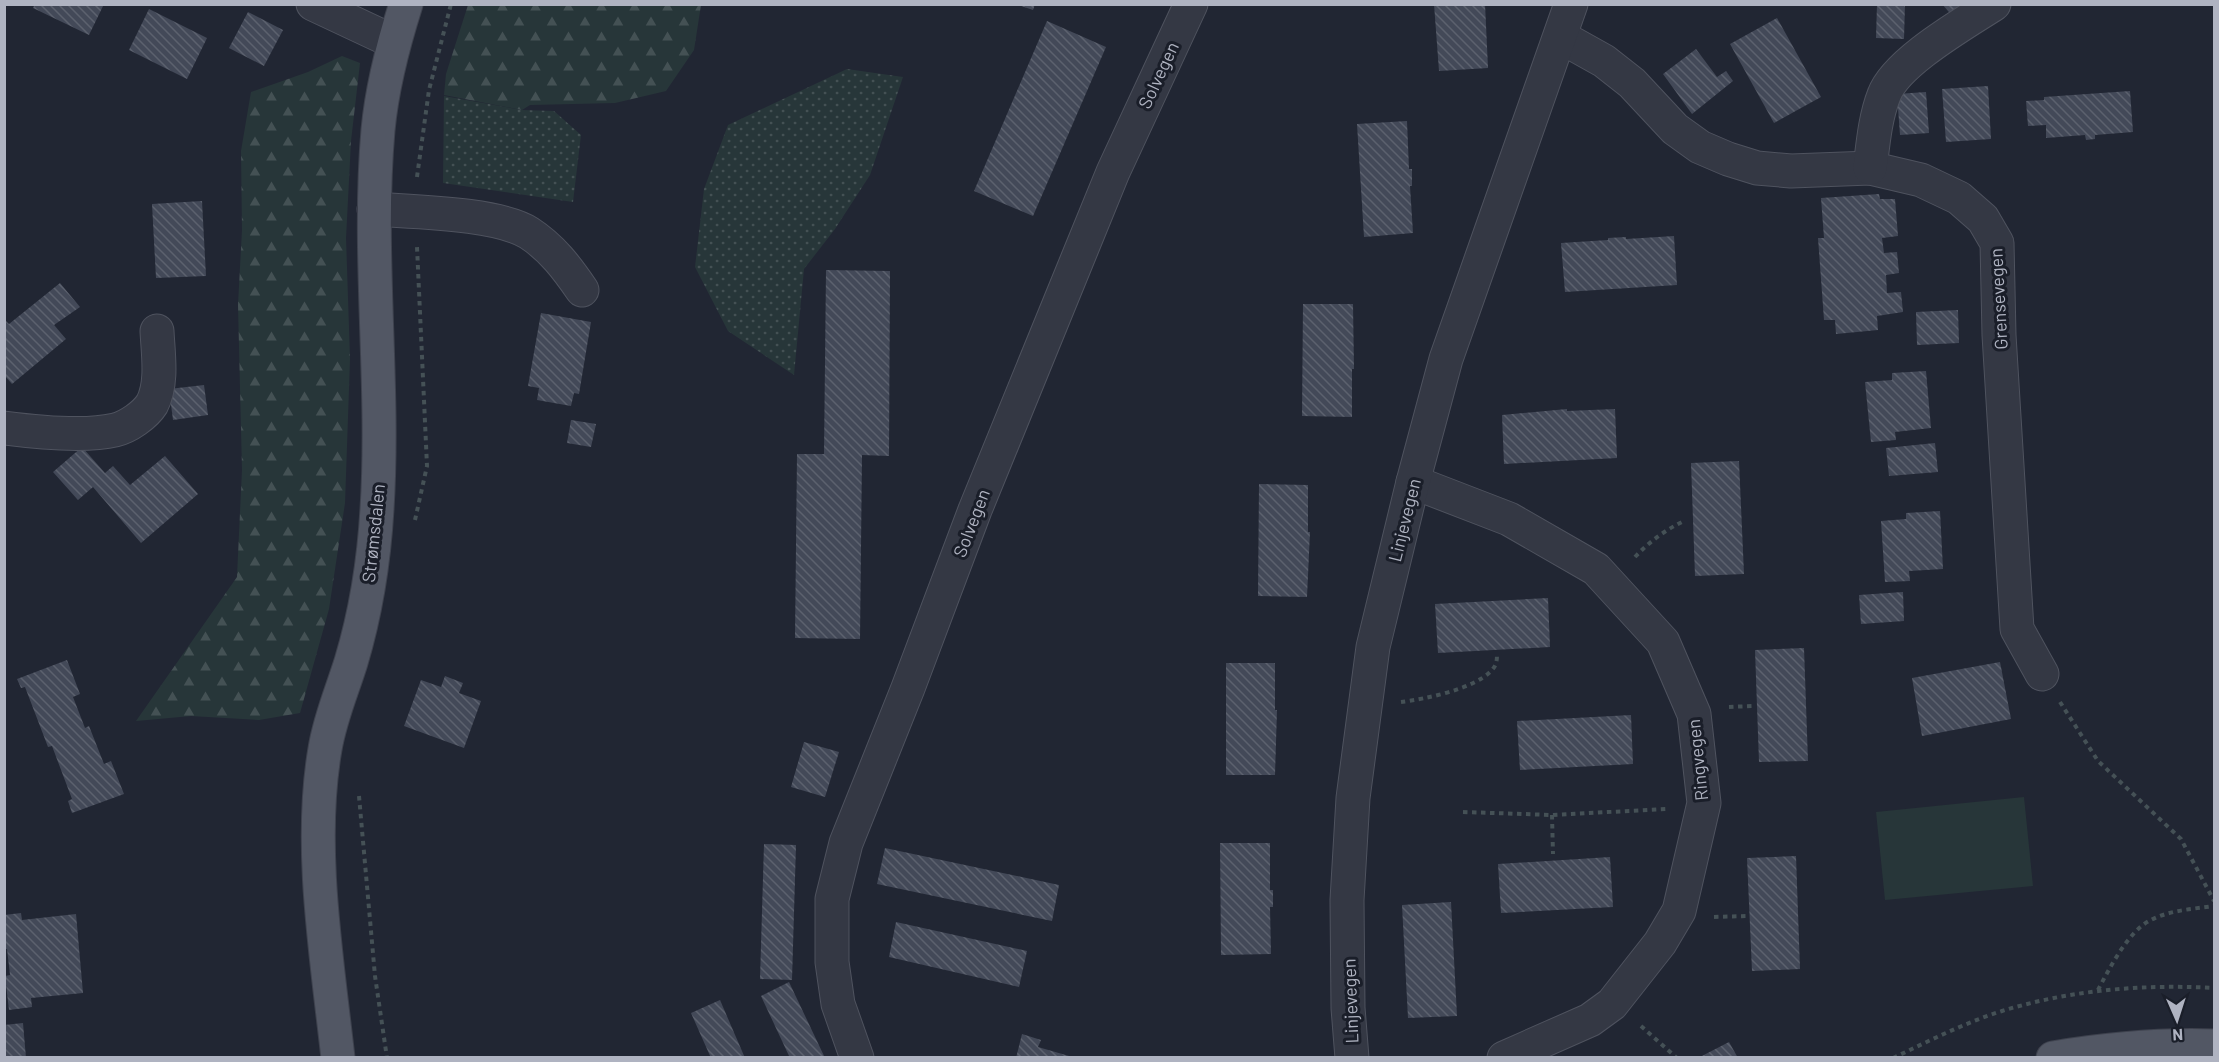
<svg xmlns="http://www.w3.org/2000/svg" width="2219" height="1062" font-family="Barlow,sans-serif">
<style>
.green{fill:url(#green-dots)}
.forest{fill:url(#forest-firs)}
.pitch{fill:#273639}
.building{fill:url(#building-back-hatch)}
.lines{fill:none;stroke-linecap:round;stroke-linejoin:round}
.minor-casing{stroke:#4f535f;stroke-width:35}
.major-casing{stroke:#3e424e;stroke-width:35}
.path{stroke:#455156;stroke-width:4;stroke-dasharray:4.5 4.5;stroke-linecap:butt}
.minor{stroke:#343844;stroke-width:33}
.major{stroke:#525764;stroke-width:33}
.labels{text-anchor:middle;dominant-baseline:central;stroke-width:6;stroke-linejoin:round;paint-order:stroke}
.street-label{font-size:18px;fill:#afb3c1;stroke:#1a1e29}
</style>
<defs>
<pattern id="green-dots" width="8" height="8" patternUnits="userSpaceOnUse" patternTransform="scale(1.5)"><rect width="8" height="8" fill="#273639"/><path d="M2 2h.1M6 6h.1" fill="none" stroke="#445154" stroke-width="1.8" stroke-linecap="round"/></pattern>
<pattern id="forest-firs" width="22" height="20" patternUnits="userSpaceOnUse" patternTransform="scale(1.5)"><rect width="22" height="20" fill="#273639"/><path d="M5 1l3.5 6h-7zM16 11l3.5 6h-7z" fill="#445154"/></pattern>
<pattern id="building-back-hatch" width="6" height="6" patternUnits="userSpaceOnUse" patternTransform="scale(1.5)"><rect width="6" height="6" fill="#434958"/><path d="M-1 5l2 2M0 0l6 6M5-1l2 2" fill="none" stroke="#5c616e"/></pattern>
</defs>
<rect width="100%" height="100%" fill="#212633"/>
<!-- green -->
<g class="green">
<path d="M847,69L903,77L870,175L835,229L804,269L794,375L728,331L695,267L704,189L728,125Z"/>
<path d="M444,96L522,110L554,111L581,135L573,202L443,183Z"/>
</g>
<!-- forest -->
<g class="forest">
<path d="M468,5V4L701,5L694,50L666,91L615,103L530,105L522,110L444,95L446,74Z"/>
<path d="M342,56L360,63L351,141L346,238L350,359L345,503L329,609L300,713L259,720L191,716L136,721L237,577L242,470L238,305L242,230L241,151L251,92L308,72Z"/>
</g>
<!-- pitch -->
<path class="pitch" d="M2024,797L2033,886L1885,900L1876,812Z"/>
<!-- building -->
<g class="building">
<path d="M35,4H104L89,35L33,8Z"/>
<path d="M1015,4H1035L1033,10Z"/>
<path d="M1434,4H1485L1488,68L1439,71Z"/>
<path d="M1877,4H1905L1904,39L1876,38Z"/>
<path d="M1942,4H1970L1954,18Z"/>
<path d="M149,9L207,38L187,79L129,50Z"/>
<path d="M248,12L283,30L264,66L229,48Z"/>
<path d="M1777,18L1821,97L1774,123L1730,44Z"/>
<path d="M1047,21L1106,47L1033,216L974,191Z"/>
<path d="M1696,49L1717,77L1726,71L1733,81L1692,114L1663,74Z"/>
<path d="M1988,86L1991,139L1946,142L1942,89Z"/>
<path d="M2130,91L2133,132L2095,135V139L2086,140L2085,135L2046,138V125L2028,126L2026,101L2044,100V97Z"/>
<path d="M1926,92L1929,133L1900,135L1897,94Z"/>
<path d="M1407,121L1409,169H1412V186H1410L1413,233L1364,237L1357,124Z"/>
<path d="M1879,194L1880,199H1895L1898,236L1882,238L1884,253L1897,252L1899,273L1886,275L1887,293L1901,292L1903,312L1877,316L1878,330L1836,334L1835,320H1824L1818,238H1824L1821,198Z"/>
<path d="M202,201L206,276L156,278L152,204Z"/>
<path d="M1674,236L1677,285L1565,292L1561,243L1608,240V238L1626,237V239Z"/>
<path d="M826,270L890,271L889,456L862,455L860,639L795,638L797,454H824Z"/>
<path d="M60,283L80,307L54,325L66,339L12,384L4,375V319L9,324Z"/>
<path d="M1303,304H1353L1354,369H1352V417L1302,416Z"/>
<path d="M1958,310L1959,343L1917,345L1916,312Z"/>
<path d="M541,313L591,322L579,394L574,393L571,406L537,400L539,388L528,386Z"/>
<path d="M1926,371L1931,428L1895,432L1896,440L1871,442L1865,382L1892,380V373Z"/>
<path d="M204,385L208,415L173,420L169,389Z"/>
<path d="M1567,409V411L1615,409L1617,458L1504,464L1502,415Z"/>
<path d="M571,420L596,424L591,447L567,443Z"/>
<path d="M1935,443L1938,472L1889,476L1886,448Z"/>
<path d="M82,447L105,473L113,466L130,485L165,456L198,494L141,543L93,487L78,500L53,472Z"/>
<path d="M1739,461L1744,574L1695,576L1691,463Z"/>
<path d="M1259,484L1308,485V532H1310L1307,597L1258,596Z"/>
<path d="M1940,511L1943,569L1909,571L1910,581L1885,582L1881,521L1906,519V513Z"/>
<path d="M1903,592L1904,621L1861,624L1859,595Z"/>
<path d="M1548,598L1550,647L1438,653L1435,604Z"/>
<path d="M1804,648L1808,761L1759,762L1755,650Z"/>
<path d="M67,660L80,694L73,697L85,728L89,726L104,764L111,761L124,794L72,813L68,801L72,799L52,746L48,747L25,687L21,688L17,679Z"/>
<path d="M2000,662L2011,719L1922,736L1912,678Z"/>
<path d="M1226,663H1275V710H1277L1275,775H1226Z"/>
<path d="M445,676L463,683L459,693L481,701L464,748L404,726L421,680L441,687Z"/>
<path d="M1631,715L1633,764L1520,770L1517,721Z"/>
<path d="M804,742L839,752L825,797L791,787Z"/>
<path d="M1220,843H1270V890H1273V907H1270L1271,954L1221,955Z"/>
<path d="M764,844L796,845L792,980L760,979Z"/>
<path d="M885,848L1059,885L1052,921L877,884Z"/>
<path d="M1796,856L1800,969L1752,971L1747,858Z"/>
<path d="M1610,857L1613,907L1501,913L1498,864Z"/>
<path d="M1451,902L1457,1016L1408,1018L1402,905Z"/>
<path d="M21,913L22,920L76,914L83,993L31,998L32,1007L9,1010L5,976L10,975L7,949H4V915Z"/>
<path d="M896,922L1027,951L1019,987L889,957Z"/>
<path d="M789,982L825,1058H790L761,996Z"/>
<path d="M720,1000L745,1058H711L691,1013Z"/>
<path d="M23,1023L26,1058H4V1025Z"/>
<path d="M1022,1034L1041,1040L1038,1047L1076,1058H1016Z"/>
<path d="M1729,1042L1738,1058H1698Z"/>
</g>
<g class="lines">
<defs>
<g id="minor">
<path d="M313,4L394,42"/>
<path d="M1561,37L1604,61L1632,83L1675,129L1700,147L1728,159L1757,168L1791,171L1870,168L1921,180L1959,198L1983,219L1997,243L1999,335L2017,629L2042,674"/>
<path d="M1870,168C1873,144 1875,118 1884,95C1896,62 1965,23 1994,4"/>
<path d="M374,209C413,212 497,213 529,233C552,248 567,268 582,290"/>
<path d="M4,428C35,432 85,437 115,430C128,427 145,415 152,404C163,383 158,353 157,331"/>
<path d="M1413,482L1509,519L1596,569L1663,642L1694,714L1704,803L1679,911L1660,943L1612,1004L1590,1020L1504,1058"/>
<path d="M857,1058L838,1004L832,962V899L846,843L908,688L975,510L1113,172L1191,4"/>
<path d="M1352,1058L1348,1008L1347,900L1353,798L1373,647L1413,482L1446,359L1571,4"/>
</g>
<g id="major">
<path d="M338,1058C327,959 308,846 325,749C330,718 342,691 351,662C366,612 374,561 377,509C385,383 367,256 378,130C382,87 393,45 406,4"/>
<path d="M2053,1058C2107,1049 2160,1044 2214,1046"/>
</g>
</defs>
<!-- minor casing -->
<use href="#minor" class="minor-casing"/>
<!-- major casing -->
<use href="#major" class="major-casing"/>
<!-- path -->
<g class="path">
<path d="M417,177L429,90L451,4"/>
<path d="M415,520L427,466L417,247"/>
<path d="M1635,557C1649,542 1665,530 1684,521"/>
<path d="M1401,702C1425,699 1474,689 1491,671C1497,665 1497,660 1497,653"/>
<path d="M2060,702L2098,761L2181,839L2214,901"/>
<path d="M1729,707L1752,706"/>
<path d="M359,796L375,976L387,1058"/>
<path d="M1463,812L1552,815L1666,809"/>
<path d="M1552,815L1553,854"/>
<path d="M1714,917L1747,916"/>
<path d="M2098,990C2109,969 2129,930 2151,920C2170,910 2193,909 2214,906"/>
<path d="M1641,1026L1677,1058"/>
<path d="M1893,1058C1929,1041 1964,1023 2002,1011C2070,990 2144,984 2214,988"/>
</g>
<!-- minor -->
<use href="#minor" class="minor"/>
<!-- major -->
<use href="#major" class="major"/>
</g>
<g class="labels">
<!-- street labels -->
<g class="street-label">
<text transform="translate(1158 75) rotate(-65)">Solvegen</text>
<text transform="translate(1998 299) rotate(-93)">Grensevegen</text>
<text transform="translate(1404 520) rotate(-76)">Linjevegen</text>
<text transform="translate(971 523) rotate(-69)">Solvegen</text>
<text transform="translate(373 533) rotate(-84)">Strømsdalen</text>
<text transform="translate(1697 760) rotate(-96)">Ringvegen</text>
<text transform="translate(1350 1001) rotate(-92)">Linjevegen</text>
</g>
</g>
<!-- border -->
<rect width="2219" height="1062" fill="none" stroke="#afb3c1" stroke-width="12"/>
<!-- north arrow -->
<g transform="translate(2177 1020) rotate(177)" stroke="#1a1e29" stroke-width="4.5" paint-order="stroke">
<path d="M0-4.5L10 22L0 15L-10 22Z" fill="#afb3c1"/>
<text y="-9" font-size="16" font-weight="bold" text-anchor="middle" fill="#afb3c1">N</text>
</g>
</svg>
